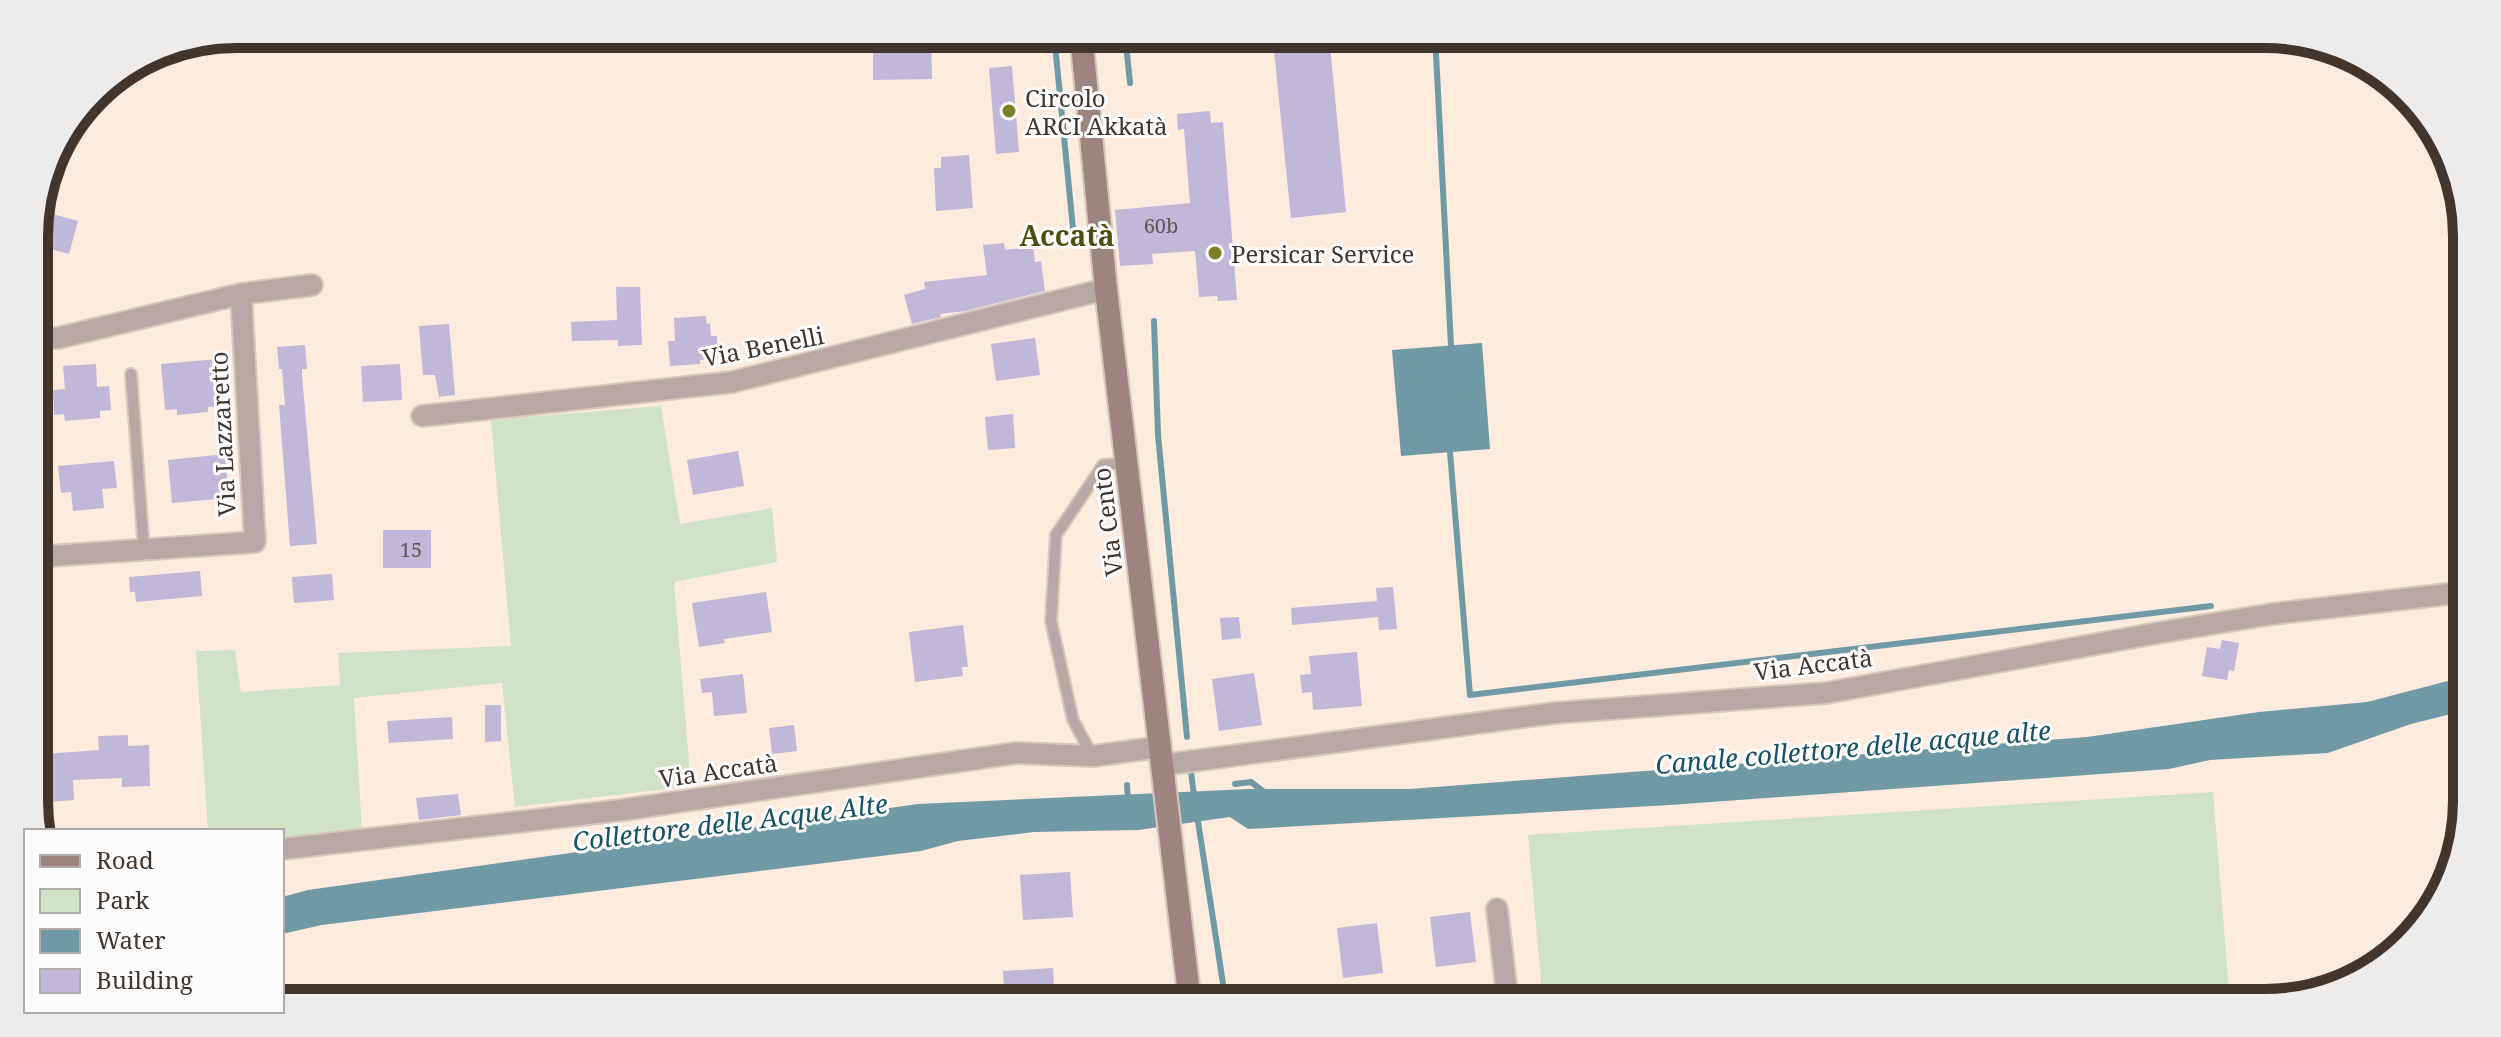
<svg xmlns="http://www.w3.org/2000/svg" width="2501" height="1037" font-family="'Noto Serif',serif">
<style>
.green{fill:#d1e3c7}
.water{fill:#7099a6}
.lines{fill:none;stroke-linecap:round;stroke-linejoin:round}
.stream{stroke:#7099a6;stroke-width:6}
.building{fill:#c0b7d9}
.service-casing{stroke:#d7c7ba;stroke-width:14}
.minor-casing{stroke:#d7c7ba;stroke-width:24}
.secondary-casing{stroke:#d7c7ba;stroke-width:26}
.service{stroke:#b9a7a3;stroke-width:10}
.minor{stroke:#b9a7a3;stroke-width:20}
.secondary{stroke:#9e847e;stroke-width:22}
.poi-dot{fill:#7c7d25;stroke:#fcfcfc;stroke-width:3}
.labels{text-anchor:middle;dominant-baseline:central;stroke-width:6;stroke-linejoin:round;paint-order:stroke}
.number-label{font-size:20px;fill:#615657}
.poi-label{font-size:24px;fill:#41352c;stroke:#fcfcfc;text-anchor:start}
.street-label{font-size:24px;fill:#41352c;stroke:#fcfcfc}
.water-label{font-size:26px;font-style:italic;fill:#195262;stroke:#fcfcfc}
.quarter-label{font-size:28px;font-weight:bold;fill:#4c4d0f;stroke:#fcfcfc}
.rim{fill:none;stroke:#41352c;stroke-width:10}
</style>
<rect width="100%" height="100%" fill="#fdebdd"/>
<!-- green -->
<g class="green">
<path d="M661,406L680,524L772,508L777,562L674,582L691,786L515,807L502,683L354,698L362,832L282,840V831H208L196,651L235,650L241,692L340,685L338,653L511,646L491,420Z"/>
<path d="M2213,792L2230,1003H1543L1528,835Z"/>
</g>
<!-- water -->
<g class="water">
<path d="M1482,343L1490,449L1401,456L1392,350Z"/>
<path d="M2467,676V710L2411,724L2328,753L2210,760L2169,769L1670,805L1248,829L1230,817L1138,830L1034,832L958,841L921,851L322,925L282,934V897L308,890L918,804L1249,789H1410L2087,737L2259,712L2367,702Z"/>
</g>
<g class="lines">
<!-- stream -->
<g class="stream">
<path d="M1054,34L1074,239"/>
<path d="M1125,34L1130,83"/>
<path d="M1435,34L1451,346"/>
<path d="M1154,321L1158,435L1187,737"/>
<path d="M1450,452L1470,695L2211,606"/>
<path d="M1191,772L1194,796"/>
<path d="M1235,784L1251,782L1264,792"/>
<path d="M1127,785L1128,801"/>
<path d="M1197,815L1226,1003"/>
</g>
</g>
<!-- building -->
<g class="building">
<path d="M873,34H931L932,79L873,80Z"/>
<path d="M1329,35L1346,212L1291,218L1273,41Z"/>
<path d="M1012,66L1019,152L996,154L989,68Z"/>
<path d="M1210,111L1211,123L1223,122L1237,300L1218,301L1217,296L1199,297L1195,251L1152,254L1153,264L1120,266L1115,210L1190,203L1184,129L1178,130L1177,114Z"/>
<path d="M969,155L973,208L936,211L934,168H941V157Z"/>
<path d="M38,210L78,221L69,254L35,245L34,223Z"/>
<path d="M1004,243L1005,250L1033,246L1035,262L1041,261L1045,291L965,311L940,314L941,317L912,324L904,295L925,289L924,282L987,275L983,245Z"/>
<path d="M616,287H640L642,345L618,346V340L572,341L571,322L617,320Z"/>
<path d="M706,316L707,324L710,323L711,336H717L718,359L700,360V364L670,366L668,341H675L674,318Z"/>
<path d="M449,324L455,395L439,397L435,375H423L419,326Z"/>
<path d="M1035,338L1040,375L996,381L991,344Z"/>
<path d="M305,345L307,369H302V376L317,544L290,546L279,405H285L282,369H279L277,347Z"/>
<path d="M218,359L222,406L208,407V412L177,415V409L165,410L161,364Z"/>
<path d="M96,364L97,387L109,386L111,410L100,411V418L65,421L64,414L54,415L53,390L65,389L63,366Z"/>
<path d="M400,364L402,400L363,402L361,366Z"/>
<path d="M1013,414L1015,448L988,450L985,417Z"/>
<path d="M738,451L744,486L693,495L687,460Z"/>
<path d="M225,454L229,498L172,503L168,460Z"/>
<path d="M114,461L117,488L102,489L104,508L73,511L71,492L61,493L58,466Z"/>
<rect x="383" y="530" width="48" height="38"/>
<path d="M200,571L202,596L136,602L135,592H130L129,577Z"/>
<path d="M332,574L334,600L294,603L292,577Z"/>
<path d="M1393,587L1397,629L1379,630L1378,617L1292,625L1291,608L1377,601L1376,588Z"/>
<path d="M766,592L772,632L724,639L725,643L699,647L692,603Z"/>
<path d="M1239,617L1241,638L1222,640L1220,618Z"/>
<path d="M963,625L968,667H962L963,676L915,682L909,632Z"/>
<path d="M2222,640L2239,643L2234,671L2229,670L2227,680L2202,676L2207,647L2220,649Z"/>
<path d="M1357,652L1362,706L1313,710L1312,692L1302,693L1300,675L1311,674L1309,656Z"/>
<path d="M1254,673L1262,725L1219,731L1212,679Z"/>
<path d="M743,674L747,713L714,716L712,692L702,693L700,679Z"/>
<path d="M485,705H501V741L485,742Z"/>
<path d="M452,717L453,739L389,743L387,721Z"/>
<path d="M794,725L797,751L772,754L769,728Z"/>
<path d="M128,735V746L149,745L150,786L122,787V778L73,780L74,800L48,802V799H39L37,765H46L45,754L99,750L98,736Z"/>
<path d="M458,794L461,815L419,820L416,798Z"/>
<path d="M1070,872L1073,917L1023,920L1020,875Z"/>
<path d="M1470,912L1476,962L1436,967L1430,917Z"/>
<path d="M1377,923L1383,973L1343,978L1337,928Z"/>
<path d="M1053,968L1055,1003H1005L1003,971Z"/>
<path d="M1136,985L1139,1003H1080L1079,994Z"/>
</g>
<g class="lines">
<defs>
<g id="service">
<path d="M131,374L144,551"/>
<path d="M1092,755L1073,720L1051,621L1056,535L1103,465L1126,463"/>
</g>
<g id="minor">
<path d="M35,338H58L241,294L312,285"/>
<path d="M422,416L732,382L1106,289"/>
<path d="M35,557L255,542L241,294"/>
<path d="M1163,765L1554,713L1826,693L2163,632L2272,614L2466,592"/>
<path d="M282,849L622,810L1016,753L1093,756L1160,747"/>
<path d="M1497,909L1508,1003"/>
</g>
<path id="secondary" d="M1081,34L1106,289L1190,1003"/>
</defs>
<!-- service casing -->
<use href="#service" class="service-casing"/>
<!-- minor casing -->
<use href="#minor" class="minor-casing"/>
<!-- secondary casing -->
<use href="#secondary" class="secondary-casing"/>
<!-- service -->
<use href="#service" class="service"/>
<!-- minor -->
<use href="#minor" class="minor"/>
<!-- secondary -->
<use href="#secondary" class="secondary"/>
</g>
<!-- markers -->
<g class="poi-dot">
<circle cx="1009" cy="111" r="8"/>
<circle cx="1215" cy="253" r="8"/>
</g>
<g class="labels">
<!-- number labels -->
<g class="number-label">
<text x="1161" y="225">60b</text>
<text x="411" y="549">15</text>
</g>
<!-- poi labels -->
<g class="poi-label">
<text x="1025" y="97">Circolo<tspan x="1025" dy="28">ARCI Akkatà</tspan></text>
<text x="1231" y="253">Persicar Service</text>
</g>
<!-- street labels -->
<g class="street-label">
<text transform="translate(763 346) rotate(-11)">Via Benelli</text>
<text transform="translate(222 434) rotate(-93)">Via Lazzaretto</text>
<text transform="translate(1107 522) rotate(-97)">Via Cento</text>
<text transform="translate(1813 664) rotate(-7)">Via Accatà</text>
<text transform="translate(718 770) rotate(-8)">Via Accatà</text>
</g>
<!-- water labels -->
<g class="water-label">
<text transform="translate(1853 747) rotate(-5)">Canale collettore delle acque alte</text>
<text transform="translate(730 822) rotate(-7)">Collettore delle Acque Alte</text>
</g>
<!-- quarter labels -->
<g class="quarter-label">
<text x="1067" y="235">Accatà</text>
</g>
</g>
<!-- crop -->
<path d="M0 0H2501V1037H0ZM236 48H2265A188 188 0 0 1 2453 236V801A188 188 0 0 1 2265 989H236A188 188 0 0 1 48 801V236A188 188 0 0 1 236 48Z" fill="#edeceb" fill-rule="evenodd"/>
<path class="rim" d="M236 48H2265A188 188 0 0 1 2453 236V801A188 188 0 0 1 2265 989H236A188 188 0 0 1 48 801V236A188 188 0 0 1 236 48Z"/>
<!-- legend -->
<rect x="24" y="829" width="260" height="184" fill="#fcfcfc" stroke="#b1aca9" stroke-width="2"/>
<rect x="40" y="855" width="40" height="12" fill="#9e847e" stroke="#b1aca9" stroke-width="2"/>
<text x="96" y="869" font-size="24" fill="#41352c">Road</text>
<rect x="40" y="889" width="40" height="24" fill="#d1e3c7" stroke="#b1aca9" stroke-width="2"/>
<text x="96" y="909" font-size="24" fill="#41352c">Park</text>
<rect x="40" y="929" width="40" height="24" fill="#7099a6" stroke="#b1aca9" stroke-width="2"/>
<text x="96" y="949" font-size="24" fill="#41352c">Water</text>
<rect x="40" y="969" width="40" height="24" fill="#c0b7d9" stroke="#b1aca9" stroke-width="2"/>
<text x="96" y="989" font-size="24" fill="#41352c">Building</text>
</svg>
